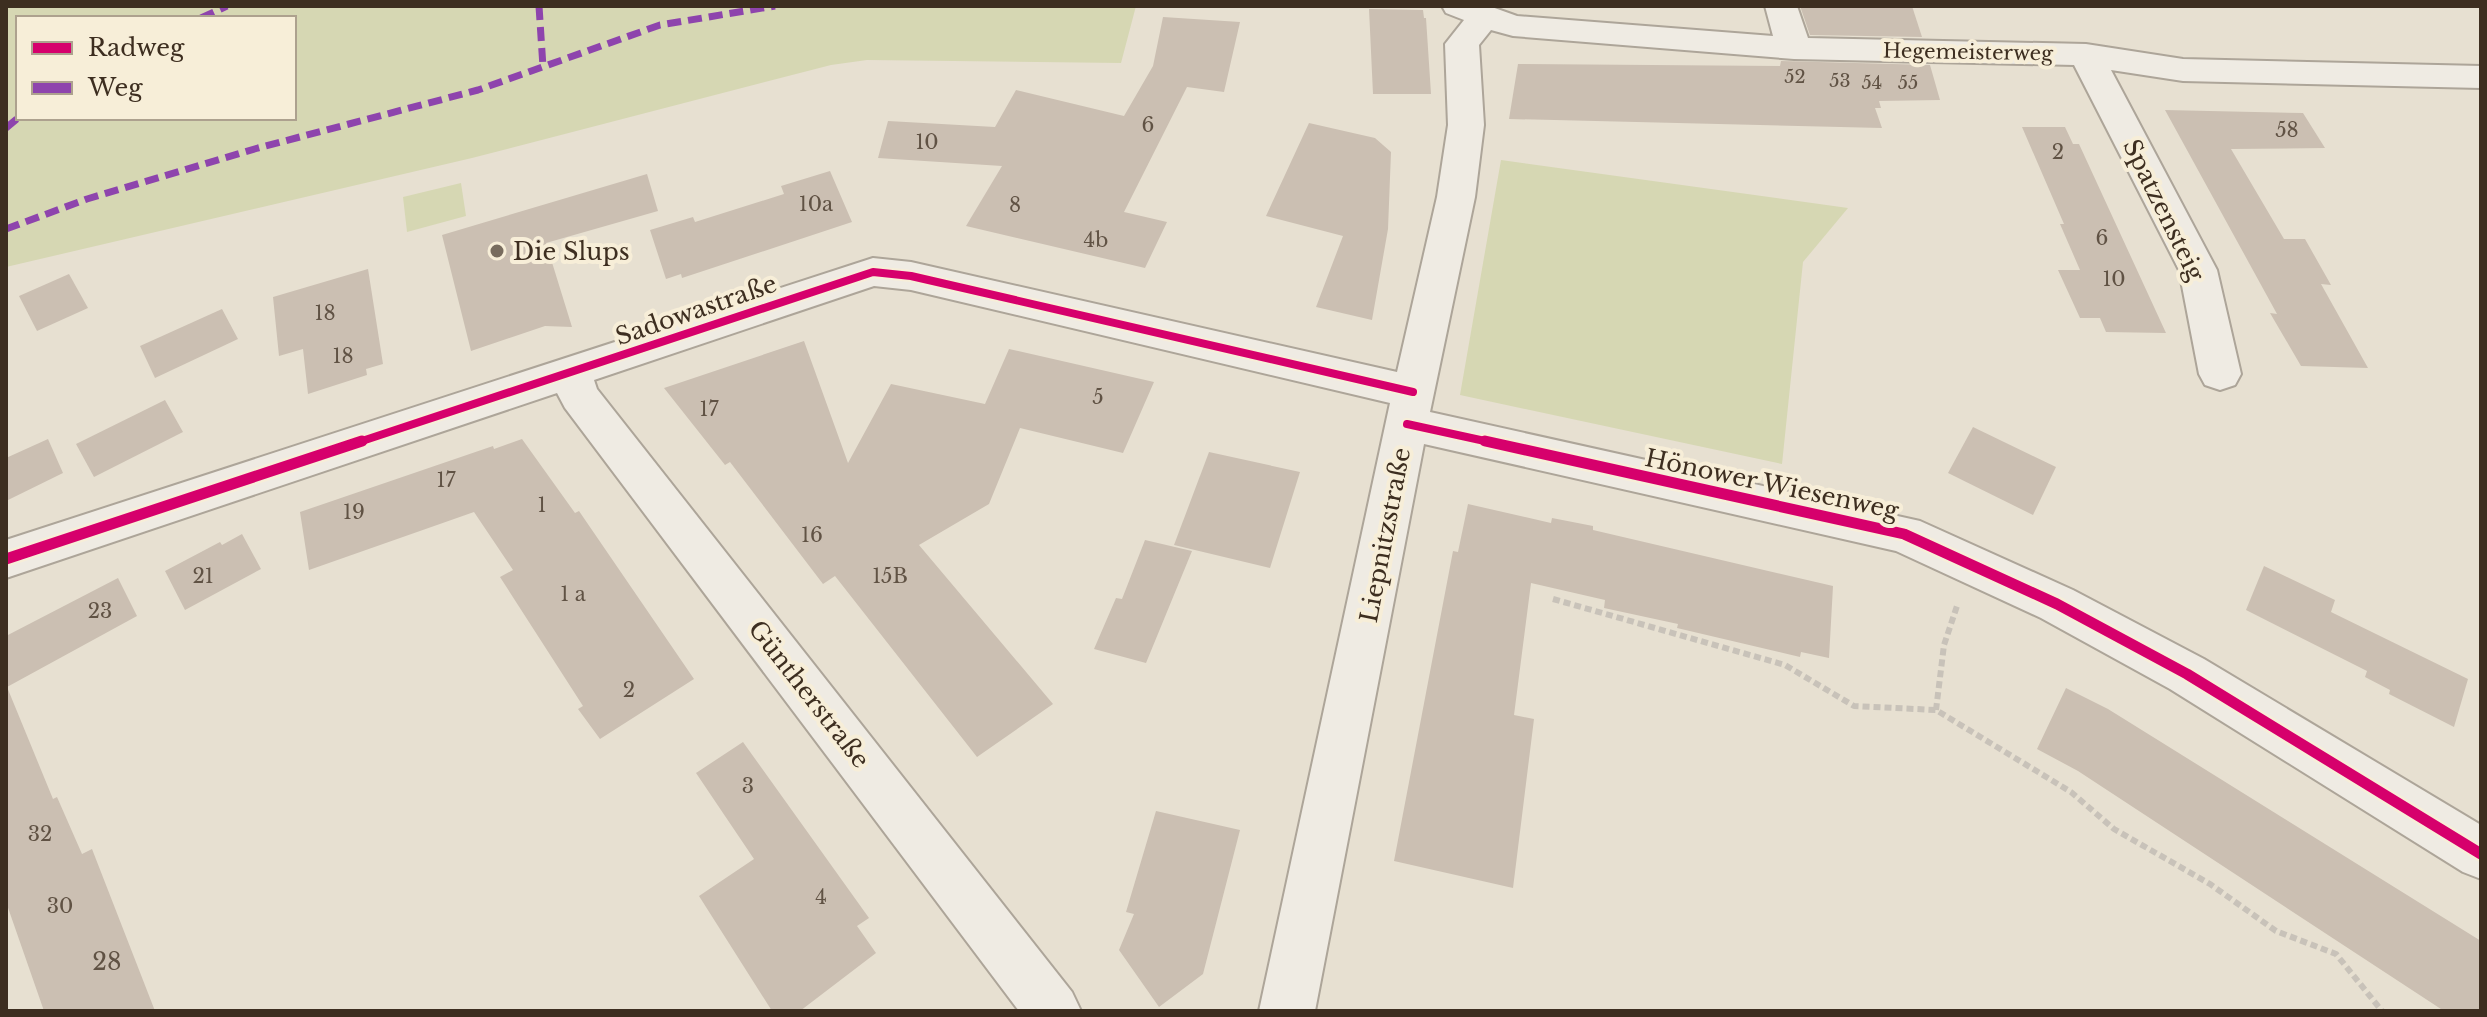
<svg xmlns="http://www.w3.org/2000/svg" width="2487" height="1017" font-family="'Libre Baskerville',serif">
<style>
.green{fill:#d6d7b3;fill-rule:evenodd}
.building{fill:#cbbfb2}
.lines{fill:none;stroke-linecap:round;stroke-linejoin:round}
.minor-casing{stroke:#ada599;stroke-width:4}
.path{stroke:#c8c2b9;stroke-width:6;stroke-dasharray:7 4;stroke-linecap:butt}
.minor{fill:#efebe3;fill-rule:evenodd}
.quiet{stroke:#8e44ad;stroke-width:7;stroke-dasharray:14 7;stroke-linecap:butt}
.cycleway-far1-casing{stroke:#f7eed8;stroke-width:12}
.cycleway-casing{stroke:#f7eed8;stroke-width:16}
.cycleway-far1{stroke:#d6006c;stroke-width:8}
.cycleway{stroke:#d6006c;stroke-width:11}
.poi-dot{fill:#786c5e;stroke:#f7eed8;stroke-width:3}
.labels{text-anchor:middle;dominant-baseline:central;stroke-width:8;stroke-linejoin:round;paint-order:stroke}
.far-number-label{font-size:18px;fill:#605244}
.far-street-label{font-size:20px;fill:#3d2e20;stroke:#f7eed8}
.number-label{font-size:20px;fill:#605244}
.street-label{font-size:24px;fill:#3d2e20;stroke:#f7eed8}
.poi-label{font-size:24px;fill:#3d2e20;stroke:#f7eed8;text-anchor:start}
.near-number-label{font-size:24px;fill:#605244}
</style>
<rect width="100%" height="100%" fill="#e7e0d1"/>
<!-- green -->
<g class="green">
<path d="M6,6H1136L1121,63L867,60L831,65L472,158L6,267ZM18,18H294V118H18Z"/>
<path d="M1501,160L1848,208L1803,262L1782,464L1460,395Z"/>
<path d="M461,183L466,216L407,232L403,197Z"/>
</g>
<!-- building -->
<g class="building">
<path d="M1800,6H1912L1922,37L1810,35Z"/>
<path d="M1369,9L1423,10L1424,18H1426L1431,94H1373Z"/>
<path d="M1163,17L1240,22L1224,92L1187,87L1124,212L1167,222L1145,268L966,226L1002,166L878,158L888,121L995,127L1016,90L1124,116L1153,66Z"/>
<path d="M1781,61L1930,65L1940,100L1879,101L1881,108H1875L1882,128L1509,119L1518,64L1780,66Z"/>
<path d="M2165,110L2303,113L2325,148L2231,149L2284,239H2305L2331,285L2321,284L2368,368L2301,366L2270,313L2277,314Z"/>
<path d="M1309,123L1375,138L1391,152L1388,229L1372,320L1316,307L1343,236L1266,216Z"/>
<path d="M2022,127H2065L2073,144H2079L2166,333L2106,332L2100,318H2080L2058,270H2080L2060,224H2064Z"/>
<path d="M830,171L852,222L682,278L681,274L666,279L650,230L693,217L695,222L784,194L781,186Z"/>
<path d="M647,174L658,211L546,243L572,327L545,326L471,351L442,235Z"/>
<path d="M368,269L383,364L366,369L367,375L308,394L303,349L279,356L273,297Z"/>
<path d="M69,274L88,308L37,331L19,296Z"/>
<path d="M222,309L238,339L155,378L140,346Z"/>
<path d="M804,341L848,463L891,384L985,404L1009,349L1154,382L1123,453L1020,428L989,504L919,545L1053,704L977,757L835,576L823,584L730,462L725,465L664,388Z"/>
<path d="M165,400L183,432L94,477L76,444Z"/>
<path d="M1973,427L2056,467L2033,515L1948,473Z"/>
<path d="M48,439L63,473L6,501V458Z"/>
<path d="M522,439L575,513L579,511L694,679L600,739L578,709L583,706L500,577L513,570L474,512L309,570L300,512L493,446L494,449Z"/>
<path d="M1209,452L1300,472L1270,568L1174,545Z"/>
<path d="M1468,504L1551,523L1552,518L1593,526V530L1833,586L1829,658L1801,652L1800,657L1677,628L1678,624L1604,608L1605,600L1531,583L1514,715L1534,719L1513,888L1394,861L1453,551L1458,552Z"/>
<path d="M242,534L261,569L185,610L165,571L220,542L222,545Z"/>
<path d="M1145,540L1192,551L1146,663L1094,649L1116,598L1122,599Z"/>
<path d="M2264,566L2335,600L2331,612L2468,679L2454,727L2389,694L2390,690L2365,677L2367,671L2246,610Z"/>
<path d="M118,578L137,616L7,687L53,799L57,797L82,854L92,849L155,1011H44L6,902V636Z"/>
<path d="M2066,688L2108,709L2481,941V1011H2444L2078,771L2037,749Z"/>
<path d="M743,742L869,918L857,926L876,953L800,1011H772L699,896L754,859L696,773Z"/>
<path d="M1156,811L1240,830L1203,974L1159,1007L1119,950L1134,914L1126,912Z"/>
</g>
<g class="lines">
<defs>
<path id="minor" d="M1442,6H1489L1517,16L1773,36L1765,6H1797L1808,38L2086,44L2183,59L2481,66V88L2183,81L2111,70L2217,270L2241,374L2235,385L2220,390L2205,385L2199,374L2179,270L2074,65L1794,59L1513,36L1491,30L1479,45L1484,125L1475,197L1430,412L1920,521L2073,590L2204,659L2481,825V879L2463,872L2170,689L2041,618L1896,551L1424,444L1315,1011H1259L1390,403L911,290L874,286L594,380L597,389L1072,992L1081,1011H1019L565,408L557,393L6,578V540L873,258L911,262L1397,372L1437,197L1448,125L1445,44L1464,20L1446,13Z"/>
</defs>
<!-- minor casing -->
<use href="#minor" class="minor-casing"/>
<!-- path -->
<g class="path">
<path d="M1553,599L1785,665L1854,706L1936,710L2071,792L2114,829L2210,884L2276,931L2336,954L2382,1011"/>
<path d="M1936,710L1944,645L1957,606"/>
</g>
<!-- minor -->
<use href="#minor" class="minor"/>
<!-- quiet -->
<g class="quiet">
<path d="M539,6L543,67"/>
<path d="M201,18L227,6"/>
<path d="M6,128L18,118"/>
<path d="M6,229L87,199L258,148L478,90L660,25L775,6"/>
</g>
<defs>
<g id="cycleway-far1">
<path d="M1407,424L1494,443"/>
<path d="M356,443L873,272L911,276L1413,392"/>
</g>
<g id="cycleway">
<path d="M1485,441L1904,534L2057,604L2187,674L2481,854"/>
<path d="M6,559L362,441"/>
</g>
</defs>
<!-- cycleway-far1 casing -->
<use href="#cycleway-far1" class="cycleway-far1-casing"/>
<!-- cycleway casing -->
<use href="#cycleway" class="cycleway-casing"/>
<!-- cycleway-far1 -->
<use href="#cycleway-far1" class="cycleway-far1"/>
<!-- cycleway -->
<use href="#cycleway" class="cycleway"/>
</g>
<!-- markers -->
<circle class="poi-dot" cx="497" cy="251" r="8"/>
<g class="labels">
<!-- far-number labels -->
<g class="far-number-label">
<text x="1795" y="77">52</text>
<text x="1840" y="81">53</text>
<text x="1872" y="83">54</text>
<text x="1908" y="83">55</text>
</g>
<!-- far-street labels -->
<g class="far-street-label">
<text transform="translate(1968 52) rotate(1)">Hegemeisterweg</text>
</g>
<!-- number labels -->
<g class="number-label">
<text x="1148" y="125">6</text>
<text x="2287" y="130">58</text>
<text x="927" y="142">10</text>
<text x="2058" y="152">2</text>
<text x="816" y="204">10a</text>
<text x="1015" y="205">8</text>
<text x="2102" y="238">6</text>
<text x="1096" y="240">4b</text>
<text x="2114" y="279">10</text>
<text x="325" y="313">18</text>
<text x="343" y="356">18</text>
<text x="1098" y="397">5</text>
<text x="709" y="409">17</text>
<text x="446" y="480">17</text>
<text x="542" y="505">1</text>
<text x="354" y="512">19</text>
<text x="812" y="535">16</text>
<text x="203" y="576">21</text>
<text x="890" y="576">15B</text>
<text x="573" y="594">1 a</text>
<text x="100" y="611">23</text>
<text x="629" y="690">2</text>
<text x="748" y="786">3</text>
<text x="40" y="834">32</text>
<text x="821" y="897">4</text>
<text x="60" y="906">30</text>
</g>
<!-- street labels -->
<g class="street-label">
<text transform="translate(2164 210) rotate(64)">Spatzensteig</text>
<text transform="translate(696 310) rotate(-19)">Sadowastraße</text>
<text transform="translate(1772 484) rotate(12)">Hönower Wiesenweg</text>
<text transform="translate(1385 535) rotate(-79)">Liepnitzstraße</text>
<text transform="translate(809 694) rotate(52)">Güntherstraße</text>
</g>
<!-- poi labels -->
<g class="poi-label">
<text x="513" y="251">Die Slups</text>
</g>
<!-- near-number labels -->
<g class="near-number-label">
<text x="107" y="961">28</text>
</g>
</g>
<!-- border -->
<rect width="2487" height="1017" fill="none" stroke="#3d2e20" stroke-width="16"/>
<!-- legend -->
<rect x="16" y="16" width="280" height="104" fill="#f7eed8" stroke="#ada18e" stroke-width="2"/>
<rect x="32" y="42" width="40" height="12" fill="#d6006c" stroke="#ada18e" stroke-width="2"/>
<text x="88" y="56" font-size="24" fill="#3d2e20">Radweg</text>
<rect x="32" y="82" width="40" height="12" fill="#8e44ad" stroke="#ada18e" stroke-width="2"/>
<text x="88" y="96" font-size="24" fill="#3d2e20">Weg</text>
</svg>
